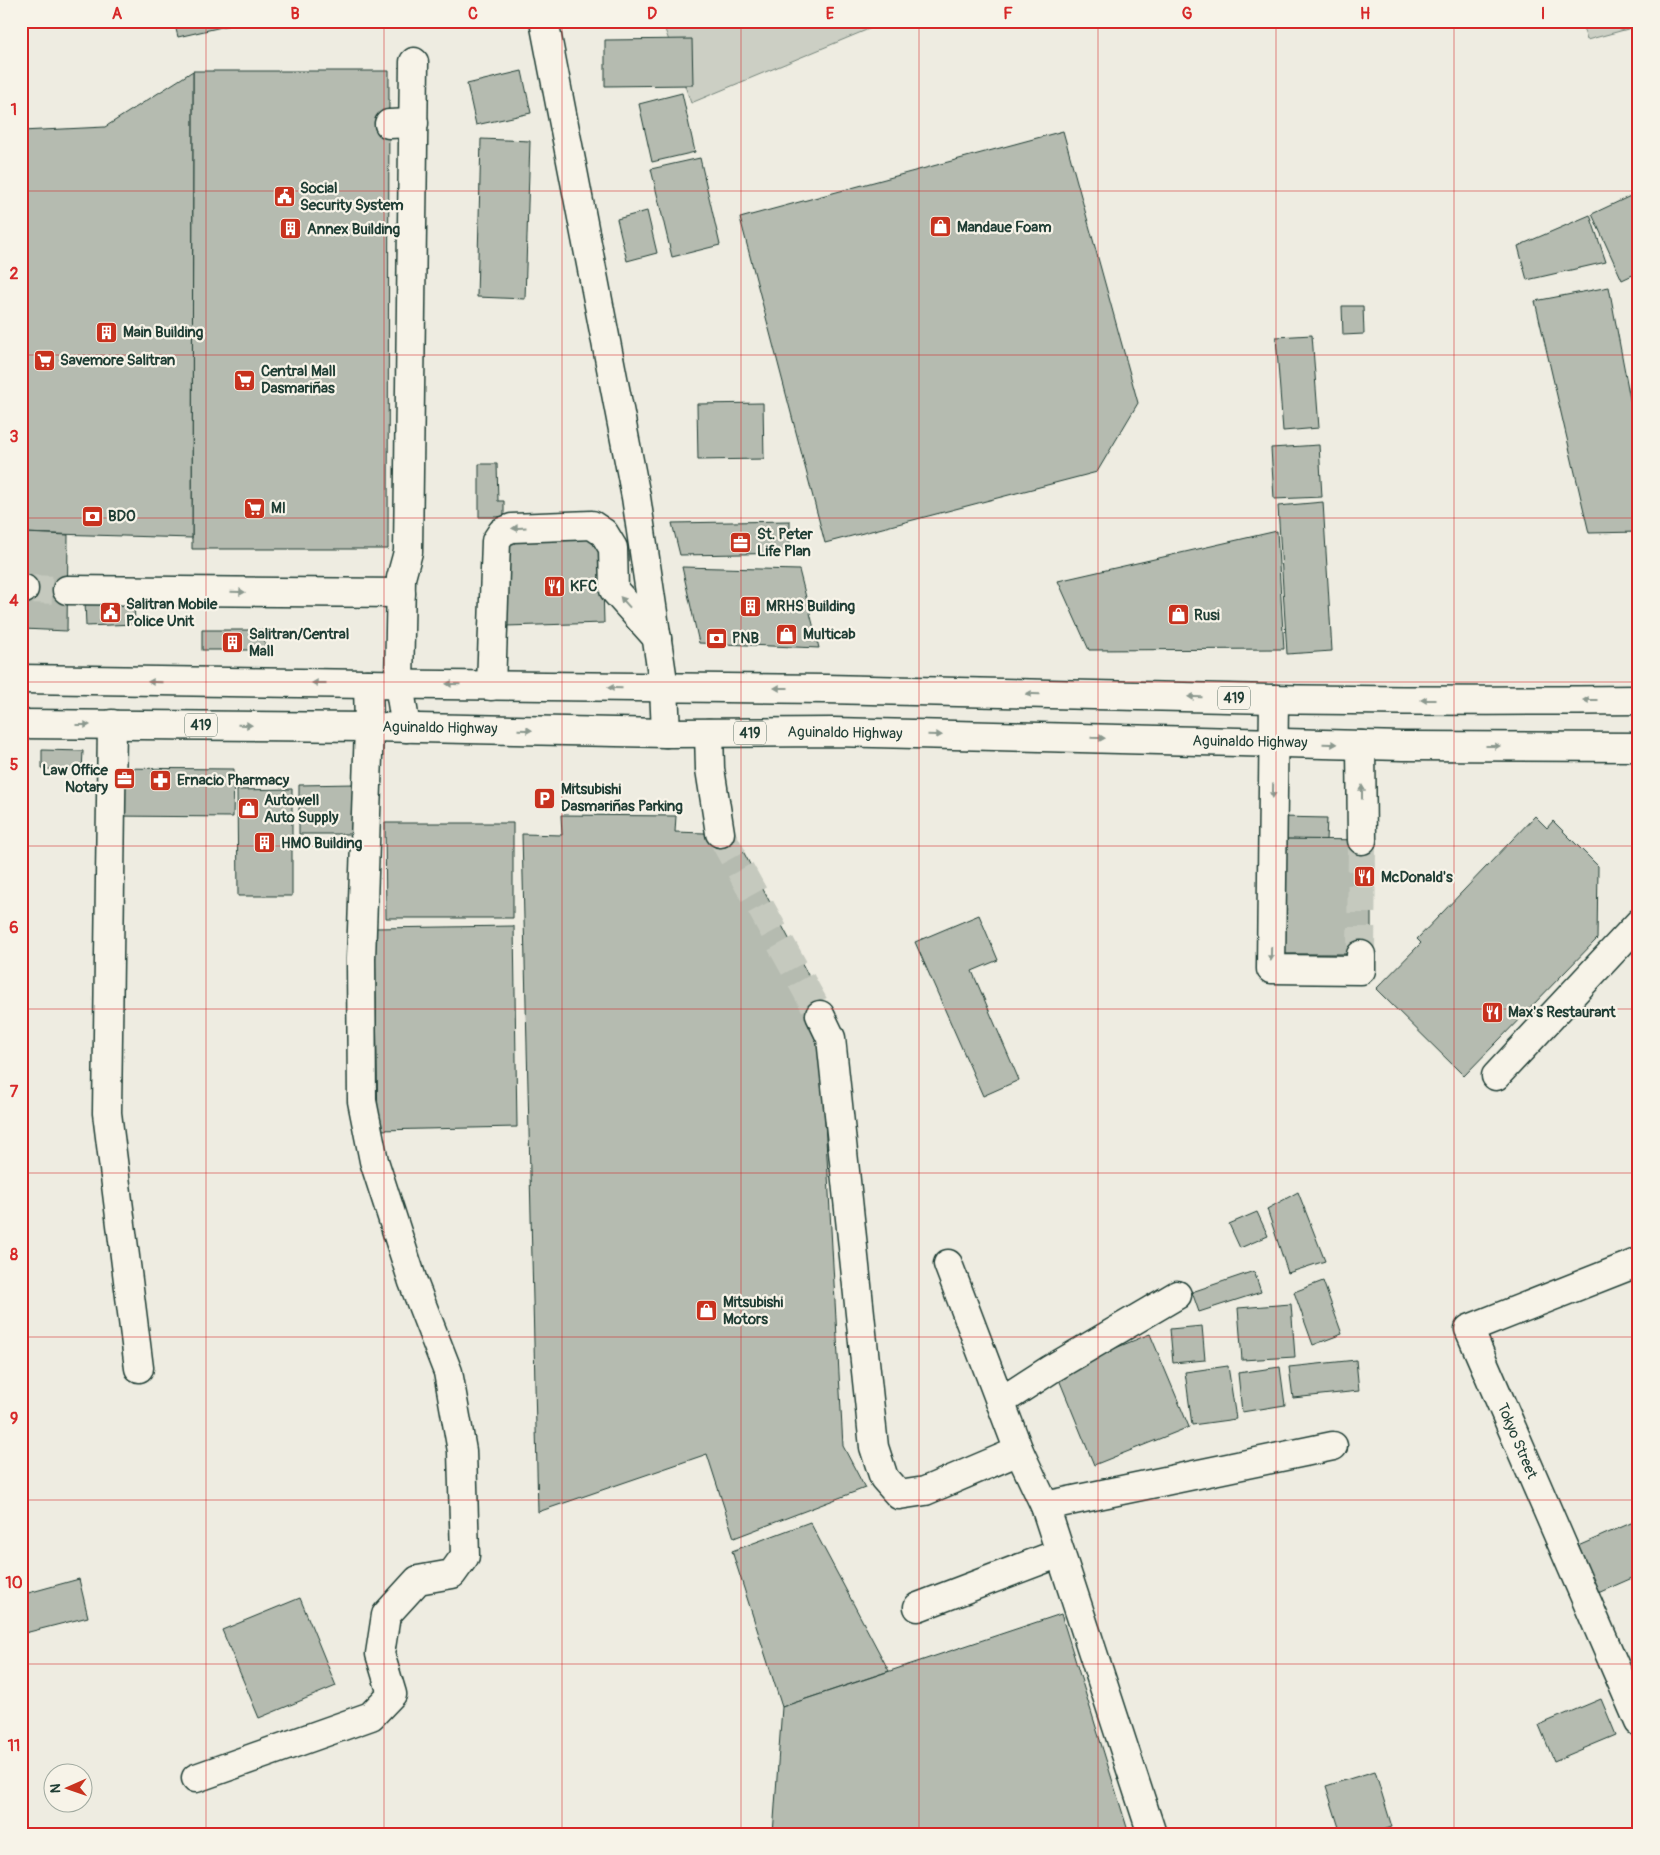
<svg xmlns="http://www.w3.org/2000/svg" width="1660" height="1855" font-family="Pangolin,sans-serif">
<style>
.green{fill:#cccfc4;stroke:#76867c}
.building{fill:#b5bbb0;stroke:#1f3d34}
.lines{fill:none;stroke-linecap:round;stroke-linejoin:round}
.minor-tunnel{stroke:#c5c9be;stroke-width:28;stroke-dasharray:28 14;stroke-linecap:butt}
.minor-casing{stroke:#1f3d34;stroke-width:31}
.highway-casing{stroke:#1f3d34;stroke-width:31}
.minor{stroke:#f7f3e8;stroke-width:28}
.highway{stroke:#f7f3e8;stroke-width:28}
.oneway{fill:#8b988e}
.grid{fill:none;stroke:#d62828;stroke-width:1;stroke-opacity:0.55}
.labels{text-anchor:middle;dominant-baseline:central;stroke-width:4.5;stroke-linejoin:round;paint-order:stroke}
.shield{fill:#f7f3e8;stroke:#60746a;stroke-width:1}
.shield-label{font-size:14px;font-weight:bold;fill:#1f3d34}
.poi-label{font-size:15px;font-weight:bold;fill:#1f3d34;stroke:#f7f3e8;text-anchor:start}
.street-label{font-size:15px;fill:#1f3d34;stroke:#f7f3e8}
.neatline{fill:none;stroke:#d62828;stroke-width:2}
.grid-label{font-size:16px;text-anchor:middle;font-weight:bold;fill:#d62828}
</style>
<rect width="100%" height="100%" fill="#eeece1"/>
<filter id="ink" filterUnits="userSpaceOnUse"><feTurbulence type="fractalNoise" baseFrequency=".02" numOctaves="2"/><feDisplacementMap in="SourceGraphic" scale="10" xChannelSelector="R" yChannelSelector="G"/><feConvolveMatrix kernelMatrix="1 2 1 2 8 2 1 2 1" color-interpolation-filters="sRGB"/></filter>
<g filter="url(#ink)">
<!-- green -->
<g class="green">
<path d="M662,21H888L691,103Z"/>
<path d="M1581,21H1639V26L1587,40Z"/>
</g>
<!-- building -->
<g class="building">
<path d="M174,21H248L178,37Z"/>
<path d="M692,39L693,85L605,86V40Z"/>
<path d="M193,71H389L388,549H192Z"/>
<path d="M193,71L192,538L21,533V131L105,127Z"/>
<path d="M522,71L531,113L476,125L467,84Z"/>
<path d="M682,93L695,152L652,162L639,104Z"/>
<path d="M1063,131L1138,403L1097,472L825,543L740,218Z"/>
<path d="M481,139L530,141L525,299L477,297Z"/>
<path d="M700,158L720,245L672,257L651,169Z"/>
<path d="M1639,192V272L1622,280L1592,214Z"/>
<path d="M647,211L657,253L627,261L617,219Z"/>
<path d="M1590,215L1606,262L1527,280L1518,246Z"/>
<path d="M1609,287L1639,447V532L1589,533L1535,301Z"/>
<path d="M1342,306H1363L1364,334L1343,335Z"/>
<path d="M1312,335L1319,428L1283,431L1276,337Z"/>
<path d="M763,403L764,459L698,460L697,404Z"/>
<path d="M1319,445L1322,497L1274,499L1271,448Z"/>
<path d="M479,464H497L498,501H504V517H479Z"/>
<path d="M1323,502L1332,651L1287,654L1278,506Z"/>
<path d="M790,521V553L742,554L680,555L672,523Z"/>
<path d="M1277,531L1284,649L1089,650L1058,581Z"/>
<path d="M25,533L68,535L67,631L23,629Z"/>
<path d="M592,535L602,548L604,623L506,626L504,538Z"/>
<path d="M682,567L799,570L819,648L699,643Z"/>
<path d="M134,600L135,624L86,626L85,602Z"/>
<rect x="202" y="630" width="63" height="20"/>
<path d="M42,750L83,751L82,770L42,769Z"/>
<path d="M111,768L234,769L233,817L111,816Z"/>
<path d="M354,784L355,834H299V785Z"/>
<path d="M292,789V896H238L237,790Z"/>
<path d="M561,815L676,816L675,832L734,834L818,994L843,1446L865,1488L734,1538L707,1454L538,1512L522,834L562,835Z"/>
<path d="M1535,816L1547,828L1553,821L1598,866L1597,939L1464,1076L1376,989L1421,943L1417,939Z"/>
<path d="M1281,817L1327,818L1326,840L1281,839Z"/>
<path d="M385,823H513V918H386Z"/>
<path d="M1281,839L1371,840V954H1280Z"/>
<path d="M979,915L998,960L972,971L1019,1080L983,1096L915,942Z"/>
<path d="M514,926L517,1127L378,1130L375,928Z"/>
<path d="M1298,1192L1325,1261L1288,1273L1267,1209Z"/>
<path d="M1257,1212L1268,1236L1240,1248L1229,1224Z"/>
<path d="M1254,1271L1261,1292L1199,1312L1192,1292Z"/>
<path d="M1323,1281L1342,1334L1313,1345L1294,1292Z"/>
<path d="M1291,1304L1295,1357L1242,1360L1238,1308Z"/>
<path d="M1202,1326L1205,1360L1173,1363L1170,1329Z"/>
<path d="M1150,1334L1189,1427L1094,1465L1056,1372Z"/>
<path d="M1356,1360L1359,1391L1293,1398L1289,1367Z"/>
<path d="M21,1363L27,1383L21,1385Z"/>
<path d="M1228,1366L1236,1419L1192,1425L1185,1372Z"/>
<path d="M1280,1367L1285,1405L1242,1412L1238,1373Z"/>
<path d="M1638,1520L1639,1575L1598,1593L1578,1546Z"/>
<path d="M810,1522L889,1671L782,1707L732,1551Z"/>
<path d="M79,1579L88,1617L21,1634V1595Z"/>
<path d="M300,1598L336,1686L259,1718L222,1630Z"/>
<path d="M1061,1614L1129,1834H773L782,1707Z"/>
<path d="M1601,1699L1616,1735L1554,1761L1539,1725Z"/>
<path d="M1375,1771L1392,1827L1371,1834H1341L1326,1786Z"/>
</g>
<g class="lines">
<!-- minor-tunnel -->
<g class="minor-tunnel">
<path d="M24,589L67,590"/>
<path d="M720,833L820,1015"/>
<path d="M1361,955L1362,840"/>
</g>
<defs>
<g id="minor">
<path d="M544,21L636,497L664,688L666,733"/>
<path d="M389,124L414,123"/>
<path d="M21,589H24"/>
<path d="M67,590L401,593"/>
<path d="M491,686L496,541L502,532L512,528L592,525L604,533L613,548L614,590L657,638"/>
<path d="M1274,699L1271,969L1361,970V955"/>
<path d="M112,724L107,1113L139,1368"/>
<path d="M406,728L399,684L401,578L408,552L414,62"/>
<path d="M709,733L710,769L720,833"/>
<path d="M1361,745L1362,840"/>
<path d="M820,1015L831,1038L874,1447L884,1478L899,1495L925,1491L1019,1451"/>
<path d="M1496,1076L1639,923"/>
<path d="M1639,1262L1469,1329L1639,1722"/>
<path d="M948,1264L1019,1451L1045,1506L1152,1834"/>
<path d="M1000,1402L1051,1369L1177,1295"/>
<path d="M1045,1506L1333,1446"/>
<path d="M918,1607L1060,1553"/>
<path d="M196,1778L371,1716L392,1694L380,1654L386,1615L418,1580L452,1574L465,1556L462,1451L448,1372L413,1282L374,1161L362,1101L361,959L369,727L368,684"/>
</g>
<g id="highway">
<path d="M21,679C289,684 558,686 826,689C975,691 1124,697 1273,699C1395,701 1517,701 1639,700"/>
<path d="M21,724L369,727L666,733L834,732L1403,746L1639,747"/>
</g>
</defs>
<!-- minor casing -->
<use href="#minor" class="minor-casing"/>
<!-- highway casing -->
<use href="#highway" class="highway-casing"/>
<!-- minor -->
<use href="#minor" class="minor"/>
<!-- highway -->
<use href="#highway" class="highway"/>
</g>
<!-- one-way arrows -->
<defs><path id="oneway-solid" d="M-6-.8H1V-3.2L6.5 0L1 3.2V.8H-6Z" transform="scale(1.25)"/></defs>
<g class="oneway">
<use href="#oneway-solid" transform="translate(519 528) rotate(177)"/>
<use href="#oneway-solid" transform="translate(238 592) rotate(1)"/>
<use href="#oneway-solid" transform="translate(625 602) rotate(-132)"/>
<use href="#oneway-solid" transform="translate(155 682) rotate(-179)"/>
<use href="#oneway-solid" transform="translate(319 683) rotate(-180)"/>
<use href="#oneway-solid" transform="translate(453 684) rotate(-178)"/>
<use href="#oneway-solid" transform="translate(615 688) rotate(-179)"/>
<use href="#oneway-solid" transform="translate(781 688) rotate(-180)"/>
<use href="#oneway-solid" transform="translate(1033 694) rotate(-179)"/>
<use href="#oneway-solid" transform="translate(1195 697) rotate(-179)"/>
<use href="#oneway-solid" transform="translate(1428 700) rotate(-180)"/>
<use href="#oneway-solid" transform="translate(1590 700) rotate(-180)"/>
<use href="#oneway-solid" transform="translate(83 725)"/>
<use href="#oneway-solid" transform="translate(245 725) rotate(1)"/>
<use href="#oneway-solid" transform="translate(525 730) rotate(1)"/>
<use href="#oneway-solid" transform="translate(935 735) rotate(1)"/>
<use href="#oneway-solid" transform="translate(1098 738) rotate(1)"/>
<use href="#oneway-solid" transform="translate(1330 744) rotate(2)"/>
<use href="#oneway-solid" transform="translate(1493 746)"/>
<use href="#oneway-solid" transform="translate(1273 791) rotate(91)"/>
<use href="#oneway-solid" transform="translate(1362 792) rotate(-90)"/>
<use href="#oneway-solid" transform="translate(1271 954) rotate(91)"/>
</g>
</g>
<!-- grid -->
<path class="grid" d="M206,21V1834M384,21V1834M562,21V1834M741,21V1834M919,21V1834M1098,21V1834M1276,21V1834M1454,21V1834M21,191H1639M21,355H1639M21,518H1639M21,682H1639M21,846H1639M21,1009H1639M21,1173H1639M21,1337H1639M21,1500H1639M21,1664H1639"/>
<!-- icons -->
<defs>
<symbol id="civic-square" viewBox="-11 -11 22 22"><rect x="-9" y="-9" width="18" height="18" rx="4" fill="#c8321e" stroke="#f7f3e8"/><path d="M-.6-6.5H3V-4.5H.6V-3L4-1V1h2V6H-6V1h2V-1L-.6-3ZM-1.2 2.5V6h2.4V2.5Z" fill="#fff"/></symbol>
<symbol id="shop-square" viewBox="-11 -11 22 22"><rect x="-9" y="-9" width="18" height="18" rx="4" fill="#c8321e" stroke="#f7f3e8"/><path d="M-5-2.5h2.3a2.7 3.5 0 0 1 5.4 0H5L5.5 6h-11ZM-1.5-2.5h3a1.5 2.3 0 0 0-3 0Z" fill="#fff"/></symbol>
<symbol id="building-square" viewBox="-11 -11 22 22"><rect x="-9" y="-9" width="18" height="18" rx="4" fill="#c8321e" stroke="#f7f3e8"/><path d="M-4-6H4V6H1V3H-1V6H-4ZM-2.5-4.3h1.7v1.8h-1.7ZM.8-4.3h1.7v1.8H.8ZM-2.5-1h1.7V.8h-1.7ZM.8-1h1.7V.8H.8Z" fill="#fff"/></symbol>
<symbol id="supermarket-square" viewBox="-11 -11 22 22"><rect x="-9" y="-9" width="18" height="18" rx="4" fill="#c8321e" stroke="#f7f3e8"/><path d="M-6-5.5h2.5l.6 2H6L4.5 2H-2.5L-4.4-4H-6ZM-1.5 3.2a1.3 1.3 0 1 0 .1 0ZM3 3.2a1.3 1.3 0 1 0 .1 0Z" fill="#fff"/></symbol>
<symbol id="bank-square" viewBox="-11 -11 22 22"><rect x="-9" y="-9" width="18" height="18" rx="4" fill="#c8321e" stroke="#f7f3e8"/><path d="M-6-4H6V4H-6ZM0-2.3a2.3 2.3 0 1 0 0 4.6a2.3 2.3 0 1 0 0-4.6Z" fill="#fff"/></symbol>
<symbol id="office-square" viewBox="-11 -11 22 22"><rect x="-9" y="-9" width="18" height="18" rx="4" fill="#c8321e" stroke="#f7f3e8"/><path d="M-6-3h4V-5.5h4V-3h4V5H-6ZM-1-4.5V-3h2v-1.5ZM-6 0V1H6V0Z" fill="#fff"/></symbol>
<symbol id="restaurant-square" viewBox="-11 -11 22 22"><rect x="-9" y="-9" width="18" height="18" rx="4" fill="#c8321e" stroke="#f7f3e8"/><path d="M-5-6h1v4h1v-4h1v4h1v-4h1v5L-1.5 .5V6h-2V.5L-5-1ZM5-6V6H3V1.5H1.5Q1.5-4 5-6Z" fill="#fff"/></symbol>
<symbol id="pharmacy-square" viewBox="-11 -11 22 22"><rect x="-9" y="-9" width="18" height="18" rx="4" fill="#c8321e" stroke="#f7f3e8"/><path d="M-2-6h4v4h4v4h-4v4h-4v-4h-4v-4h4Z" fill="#fff"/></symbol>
<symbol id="parking-square" viewBox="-11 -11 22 22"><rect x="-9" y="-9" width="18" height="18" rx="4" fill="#c8321e" stroke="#f7f3e8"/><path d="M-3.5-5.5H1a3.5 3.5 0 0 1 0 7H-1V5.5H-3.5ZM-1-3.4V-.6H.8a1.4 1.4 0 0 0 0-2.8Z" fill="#fff"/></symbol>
</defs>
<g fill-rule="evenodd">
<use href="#civic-square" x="272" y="184" width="25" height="25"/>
<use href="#shop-square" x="928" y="214" width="25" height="25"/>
<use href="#building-square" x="278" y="216" width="25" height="25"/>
<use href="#building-square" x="94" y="320" width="25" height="25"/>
<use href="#supermarket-square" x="32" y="348" width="25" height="25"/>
<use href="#supermarket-square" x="232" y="368" width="25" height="25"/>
<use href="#supermarket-square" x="242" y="496" width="25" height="25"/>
<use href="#bank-square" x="80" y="504" width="25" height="25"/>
<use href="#office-square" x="728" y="530" width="25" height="25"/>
<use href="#restaurant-square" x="542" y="574" width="25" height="25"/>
<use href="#building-square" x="738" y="594" width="25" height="25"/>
<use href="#civic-square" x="98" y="600" width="25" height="25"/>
<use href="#shop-square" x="1166" y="602" width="25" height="25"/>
<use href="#shop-square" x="774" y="622" width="25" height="25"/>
<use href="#bank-square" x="704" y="626" width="25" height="25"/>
<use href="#building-square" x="220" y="630" width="25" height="25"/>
<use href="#office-square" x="112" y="766" width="25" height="25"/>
<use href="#pharmacy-square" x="148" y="768" width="25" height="25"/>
<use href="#parking-square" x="532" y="786" width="25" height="25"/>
<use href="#shop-square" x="236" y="796" width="25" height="25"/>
<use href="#building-square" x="252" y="830" width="25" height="25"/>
<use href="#restaurant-square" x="1352" y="864" width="25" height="25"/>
<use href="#restaurant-square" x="1480" y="1000" width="25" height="25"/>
<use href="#shop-square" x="694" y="1298" width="25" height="25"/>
</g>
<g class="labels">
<!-- shield labels -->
<g class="shield">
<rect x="1218" y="686.5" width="32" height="23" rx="4"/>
<rect x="185" y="713.5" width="32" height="23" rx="4"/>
<rect x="734" y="721.5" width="32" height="23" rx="4"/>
</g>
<g class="shield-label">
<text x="1234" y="698">419</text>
<text x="201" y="725">419</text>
<text x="750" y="733">419</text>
</g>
<!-- poi labels -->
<g class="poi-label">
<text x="300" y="188">Social<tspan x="300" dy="17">Security System</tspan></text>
<text x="957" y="227">Mandaue Foam</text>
<text x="307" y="229">Annex Building</text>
<text x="123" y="332">Main Building</text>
<text x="60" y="360">Savemore Salitran</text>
<text x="261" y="371">Central Mall<tspan x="261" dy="17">Dasmariñas</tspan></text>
<text x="271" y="508">MI</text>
<text x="108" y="516">BDO</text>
<text x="757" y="534">St. Peter<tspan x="757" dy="17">Life Plan</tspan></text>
<text x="570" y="586">KFC</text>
<text x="126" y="604">Salitran Mobile<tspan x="126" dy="17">Police Unit</tspan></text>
<text x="766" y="606">MRHS Building</text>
<text x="1194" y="615">Rusi</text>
<text x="249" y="634">Salitran/Central<tspan x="249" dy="17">Mall</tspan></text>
<text x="803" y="634">Multicab</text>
<text x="732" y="638">PNB</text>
<text x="108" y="770" text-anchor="end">Law Office<tspan x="108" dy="17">Notary</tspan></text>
<text x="177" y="780">Ernacio Pharmacy</text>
<text x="561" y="789">Mitsubishi<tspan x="561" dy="17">Dasmariñas Parking</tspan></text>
<text x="264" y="800">Autowell<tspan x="264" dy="17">Auto Supply</tspan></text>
<text x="281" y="843">HMO Building</text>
<text x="1381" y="877">McDonald's</text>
<text x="1508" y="1012">Max's Restaurant</text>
<text x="723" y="1302">Mitsubishi<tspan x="723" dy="17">Motors</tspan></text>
</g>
<!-- street labels -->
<g class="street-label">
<text transform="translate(440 728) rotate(1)">Aguinaldo Highway</text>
<text transform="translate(845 733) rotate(1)">Aguinaldo Highway</text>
<text transform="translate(1250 742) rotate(1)">Aguinaldo Highway</text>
<text transform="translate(1517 1441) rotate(67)">Tokyo Street</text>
</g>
</g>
<!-- margin -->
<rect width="1660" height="1855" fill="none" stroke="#f7f3e8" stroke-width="55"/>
<!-- north arrow -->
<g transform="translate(68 1788) rotate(268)"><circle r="24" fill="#f7f3e8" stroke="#a1aaa0"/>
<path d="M0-4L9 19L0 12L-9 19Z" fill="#c8321e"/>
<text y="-8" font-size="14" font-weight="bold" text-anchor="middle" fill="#1f3d34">N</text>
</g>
<rect x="28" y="28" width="1604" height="1800" class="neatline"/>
<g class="grid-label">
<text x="117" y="19">A</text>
<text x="295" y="19">B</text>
<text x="473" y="19">C</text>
<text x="652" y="19">D</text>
<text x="830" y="19">E</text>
<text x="1008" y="19">F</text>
<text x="1187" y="19">G</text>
<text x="1365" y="19">H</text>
<text x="1543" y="19">I</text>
<text x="14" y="115">1</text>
<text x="14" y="279">2</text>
<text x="14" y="442">3</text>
<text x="14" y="606">4</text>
<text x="14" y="770">5</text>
<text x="14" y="933">6</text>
<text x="14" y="1097">7</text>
<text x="14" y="1260">8</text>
<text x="14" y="1424">9</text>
<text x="14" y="1588">10</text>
<text x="14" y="1751">11</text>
</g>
</svg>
